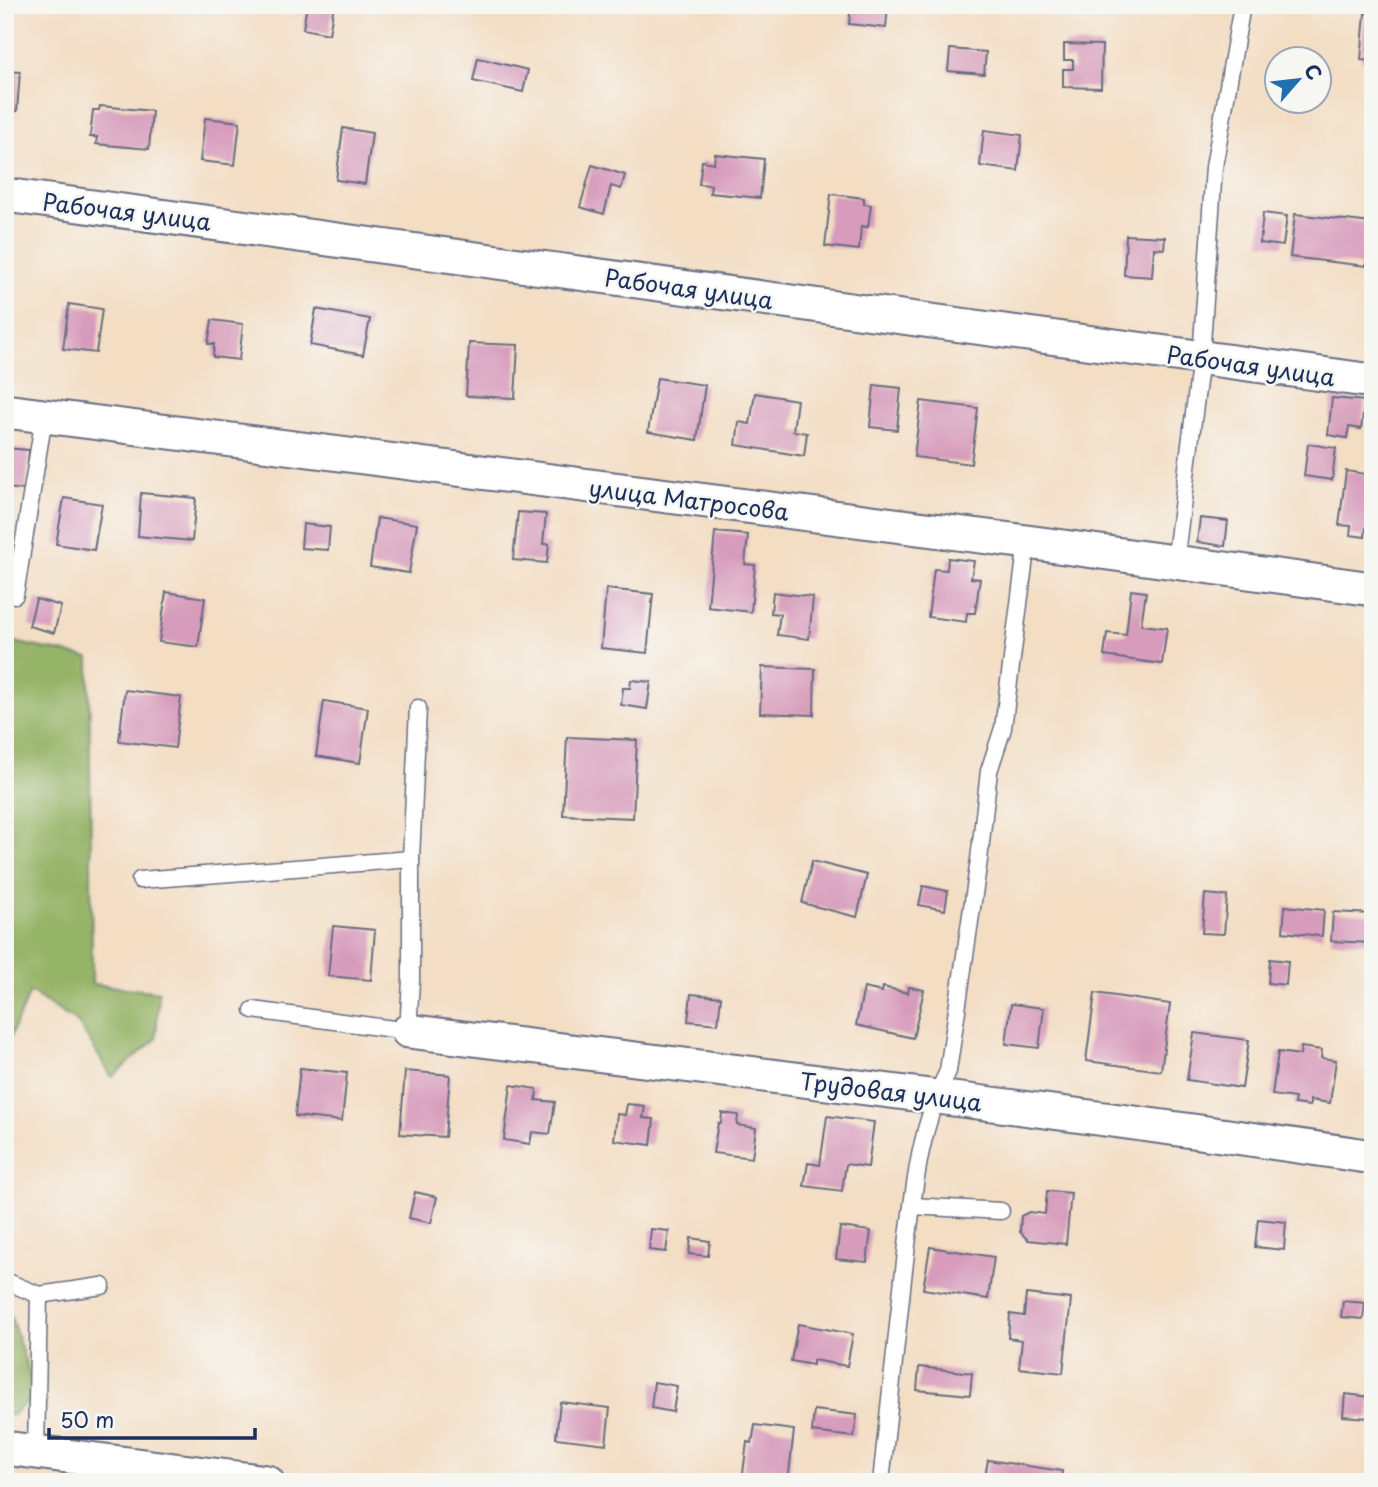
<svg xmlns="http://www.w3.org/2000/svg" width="1378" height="1487" font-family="'Playpen Sans',sans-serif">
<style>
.forest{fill:#96b467;stroke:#587262;stroke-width:2}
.building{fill:#d79cbb}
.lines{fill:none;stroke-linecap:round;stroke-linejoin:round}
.service-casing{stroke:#676c81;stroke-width:19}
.minor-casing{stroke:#676c81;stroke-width:37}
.service{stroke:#fff;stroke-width:16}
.minor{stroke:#fff;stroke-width:33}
.labels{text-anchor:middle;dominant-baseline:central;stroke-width:5;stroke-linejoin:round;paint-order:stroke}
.street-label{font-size:23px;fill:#1b2f5e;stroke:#f6f6f2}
</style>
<rect width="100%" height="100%" fill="#f6f6f2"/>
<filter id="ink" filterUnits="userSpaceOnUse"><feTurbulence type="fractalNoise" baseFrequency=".0143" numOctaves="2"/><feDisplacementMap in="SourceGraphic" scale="14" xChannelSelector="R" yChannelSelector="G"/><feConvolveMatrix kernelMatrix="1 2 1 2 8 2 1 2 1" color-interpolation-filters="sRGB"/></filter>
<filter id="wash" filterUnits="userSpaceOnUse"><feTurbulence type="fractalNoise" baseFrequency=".00686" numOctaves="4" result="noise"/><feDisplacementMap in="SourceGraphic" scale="28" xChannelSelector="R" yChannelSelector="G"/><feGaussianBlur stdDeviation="1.57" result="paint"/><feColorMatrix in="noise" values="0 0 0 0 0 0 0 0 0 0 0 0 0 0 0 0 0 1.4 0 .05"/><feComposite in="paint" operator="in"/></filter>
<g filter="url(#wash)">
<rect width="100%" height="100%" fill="#f3ddc3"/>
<!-- forest -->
<g class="forest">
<path d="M5,640L89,658L92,984L159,992L156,1039L112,1077L78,1023L30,992L5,1048Z"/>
<path d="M5,1298L36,1395L12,1415H5Z"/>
</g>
<g id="blocks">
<!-- building -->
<g class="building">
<path d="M307,5H334L329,34L303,29Z"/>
<path d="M851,5H888L886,28L849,24Z"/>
<path d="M1365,13H1373V61L1361,60Z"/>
<path d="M1064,44L1102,45L1101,88L1063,87V69H1073V60H1064Z"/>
<path d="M950,49L986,52L984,74L948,71Z"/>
<path d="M478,58L528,70L523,92L473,81Z"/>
<path d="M5,71L20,72L17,111L5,110Z"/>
<path d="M100,106L152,111L149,149L96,144L97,137H90L93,110H99Z"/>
<path d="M205,118L240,122L235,165L200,161Z"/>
<path d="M343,128L372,133L365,184L336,180Z"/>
<path d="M984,130L1022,135L1018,171L980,166Z"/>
<path d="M715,154L764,159L760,198L710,193L711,185L699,184L702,161L714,163Z"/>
<path d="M592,165L625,175L621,189L611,186L604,214L580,207Z"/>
<path d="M831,194L864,198V204L871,205L868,227L861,226L859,250L825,246Z"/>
<path d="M1263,213L1287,216L1283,246L1260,243Z"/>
<path d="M1295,214L1371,223L1366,266L1290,257Z"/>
<path d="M1126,235L1165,237L1164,249L1154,248L1152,277L1124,275Z"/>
<path d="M69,304L102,309L96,353L63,349Z"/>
<path d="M316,309L370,319L363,355L310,345Z"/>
<path d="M212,320L243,324L239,360L213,357L214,344H208Z"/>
<path d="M469,343L518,345L515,398L466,396Z"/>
<path d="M657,378L705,385L697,440L648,432Z"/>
<path d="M874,385L901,388L897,430L870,427Z"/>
<path d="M755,393L797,400L793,431L807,433L804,456L736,445L739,422L750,424Z"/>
<path d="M1332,398L1365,401L1361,429L1349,427L1347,438L1328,435Z"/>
<path d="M921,401L978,408L971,464L914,457Z"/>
<path d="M1308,444L1336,448L1332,480L1304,476Z"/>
<path d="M5,448L29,450L26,490L5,488Z"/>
<path d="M1346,471L1373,475V529L1366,528L1365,537L1350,535L1351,526L1339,525Z"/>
<path d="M141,493L196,498L192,541L138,536Z"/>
<path d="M64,498L102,504L94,550L56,544Z"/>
<path d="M518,512L546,514L543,544H549L547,563L513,560Z"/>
<path d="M377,518L417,524L409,573L370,567Z"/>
<path d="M1200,518L1228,521L1225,546L1197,542Z"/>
<path d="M303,524L330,527L328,550L301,548Z"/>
<path d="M715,532L748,535L745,564L755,565L751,612L708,607Z"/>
<path d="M948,558L974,561L971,578L980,579L975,613H967L966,622L928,617L934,569L947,570Z"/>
<path d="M606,589L653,594L647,653L601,648Z"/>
<path d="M1131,590L1146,592L1141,625L1167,628L1162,664L1104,656L1107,633L1126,635Z"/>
<path d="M166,592L205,598L198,647L159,642Z"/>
<path d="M773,592L813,597L809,639L777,635L780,614L771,613Z"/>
<path d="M36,599L61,606L54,633L29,626Z"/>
<path d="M762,667L815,669L814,715L760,713Z"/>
<path d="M631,680L651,682L647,709L621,705L623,688H630Z"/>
<path d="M125,690L181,697L175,748L119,741Z"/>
<path d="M324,701L368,708L360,763L316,756Z"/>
<path d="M567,737L637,740L633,818L563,815Z"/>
<path d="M812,861L867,875L857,917L802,903Z"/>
<path d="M923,886L948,891L945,910L919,905Z"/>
<path d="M1205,894L1227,896L1224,934L1202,933Z"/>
<path d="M1285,906L1324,910L1322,936L1283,932Z"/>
<path d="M1333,912L1372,914L1370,943L1331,941Z"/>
<path d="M333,926L375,930L371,980L328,976Z"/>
<path d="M1270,959L1288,961L1286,985L1268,983Z"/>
<path d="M883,987L908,993L909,987L924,990L913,1038L856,1025L864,988L882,992Z"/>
<path d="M1095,993L1170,1004L1161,1071L1086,1061Z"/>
<path d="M691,994L721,997L718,1024L688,1021Z"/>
<path d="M1011,1004L1044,1008L1039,1048L1006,1044Z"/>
<path d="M1194,1033L1249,1040L1242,1088L1187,1080Z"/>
<path d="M1301,1047L1322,1050L1321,1058L1336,1060L1330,1103L1310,1100V1106L1294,1104L1295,1098L1272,1095L1278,1052L1300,1055Z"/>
<path d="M300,1068L347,1073L342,1121L295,1116Z"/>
<path d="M405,1071L450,1075L445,1137L400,1134Z"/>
<path d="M511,1085L537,1089L536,1100L555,1102L550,1134L532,1132L530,1144L504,1140Z"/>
<path d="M627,1104L645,1106L643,1118L654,1119L651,1145L614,1140L617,1114L625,1115Z"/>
<path d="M722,1113L738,1115L737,1125L756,1128L752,1158L713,1153L718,1123H721Z"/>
<path d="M827,1116L874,1122L868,1167L846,1164L842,1191L804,1186L808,1163L820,1165Z"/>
<path d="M1047,1191L1071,1193L1066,1244L1028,1240L1020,1232L1021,1216L1029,1212L1045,1214Z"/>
<path d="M415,1192L437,1197L431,1223L409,1218Z"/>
<path d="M1258,1219L1286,1222L1284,1250L1255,1247Z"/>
<path d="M840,1227L871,1231L867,1262L836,1259Z"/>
<path d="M651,1229L669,1231L666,1252L649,1250Z"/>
<path d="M691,1238L710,1241L708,1256L689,1254Z"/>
<path d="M930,1247L994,1257L988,1299L923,1289Z"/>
<path d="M1026,1294L1071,1299L1063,1373L1019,1368L1022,1340L1008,1338L1010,1314L1024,1316Z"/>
<path d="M1343,1301L1365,1303L1363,1319L1341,1317Z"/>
<path d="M798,1324L853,1334L847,1366L813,1360V1365L791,1361Z"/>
<path d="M919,1367L972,1373L970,1395L917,1390Z"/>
<path d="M654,1382L677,1386L673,1412L651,1408Z"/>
<path d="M1345,1394L1371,1397L1369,1418L1343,1416Z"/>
<path d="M560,1402L610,1408L606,1444L556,1438Z"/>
<path d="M814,1410L857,1415L854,1437L812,1432Z"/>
<path d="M755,1425L794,1430L788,1482L742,1481L747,1442L752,1443Z"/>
<path d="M988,1460L1062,1471L1061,1482H984Z"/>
</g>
</g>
</g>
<g filter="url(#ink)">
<use href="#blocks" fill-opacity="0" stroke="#676c81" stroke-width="2"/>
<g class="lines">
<defs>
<g id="service">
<path d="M1175,562L1201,358L1214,167L1242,5"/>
<path d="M15,595L44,417"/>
<path d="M140,880L411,859"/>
<path d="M253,1010L408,1031L411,980V859L418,708"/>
<path d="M912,1206L1001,1211"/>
<path d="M5,1281L39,1295L102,1286"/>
<path d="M36,1452L39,1295"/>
<path d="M881,1482C889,1405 897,1329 906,1253C914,1190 919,1128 948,1071L979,860L989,771L1003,728L1027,542"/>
</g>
<g id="minor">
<path d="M5,195L1373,381"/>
<path d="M5,411L1027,542L1373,589"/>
<path d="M408,1031C730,1071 1052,1109 1373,1157"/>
<path d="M5,1448L267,1482"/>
</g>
</defs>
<!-- service casing -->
<use href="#service" class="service-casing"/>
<!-- minor casing -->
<use href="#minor" class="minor-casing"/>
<!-- service -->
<use href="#service" class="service"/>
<!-- minor -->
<use href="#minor" class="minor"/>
</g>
</g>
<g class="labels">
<!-- street labels -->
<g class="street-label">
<text transform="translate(127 211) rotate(7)">Рабочая улица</text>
<text transform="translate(689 288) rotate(8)">Рабочая улица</text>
<text transform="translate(1251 365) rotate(8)">Рабочая улица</text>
<text transform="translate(689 499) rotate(7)">улица Матросова</text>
<text transform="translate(891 1091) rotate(7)">Трудовая улица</text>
</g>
</g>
<!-- margin -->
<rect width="1378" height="1487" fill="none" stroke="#f6f6f2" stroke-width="28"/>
<!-- north arrow -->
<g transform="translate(1298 80) rotate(62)"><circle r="33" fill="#f6f6f2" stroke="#9ea6b7" stroke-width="2"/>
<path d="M0-5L12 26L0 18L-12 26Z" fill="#1f6fb2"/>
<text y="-10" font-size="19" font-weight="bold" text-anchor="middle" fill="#1b2f5e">С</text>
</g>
<!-- scale -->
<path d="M49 1428v10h206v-10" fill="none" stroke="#1b2f5e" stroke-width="3.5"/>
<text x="60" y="1428" font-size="21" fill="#1b2f5e" stroke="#f6f6f2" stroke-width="5" paint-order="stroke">50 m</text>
</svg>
